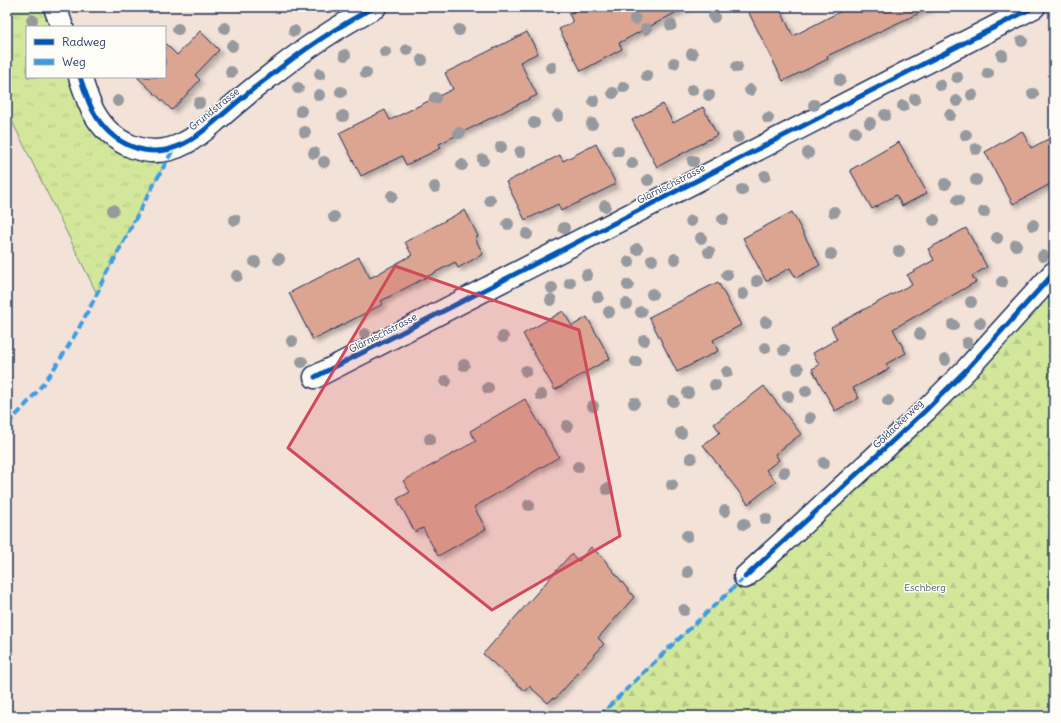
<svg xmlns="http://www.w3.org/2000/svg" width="1061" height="723" font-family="Delius,sans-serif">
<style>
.grass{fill:url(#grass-tufts);stroke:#778b7c}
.forest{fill:url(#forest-firs);stroke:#778b7c}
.building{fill:#dba591;stroke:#1b2f5e;filter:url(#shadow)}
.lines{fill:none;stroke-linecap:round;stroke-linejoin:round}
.minor-casing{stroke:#1b2f5e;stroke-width:25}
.minor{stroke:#fdfcf7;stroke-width:22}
.quiet{stroke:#3b9de6;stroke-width:4;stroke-dasharray:8 4;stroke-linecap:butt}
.cycleway-casing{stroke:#fdfcf7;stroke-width:8}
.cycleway{stroke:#0057b8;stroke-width:5}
.tree{fill:#96999d}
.marked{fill:#d1495b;fill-opacity:0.2;stroke:#d1495b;stroke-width:3;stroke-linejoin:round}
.labels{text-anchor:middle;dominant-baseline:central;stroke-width:3;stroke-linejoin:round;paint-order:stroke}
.street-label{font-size:10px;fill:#1b2f5e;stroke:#fdfcf7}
.park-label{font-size:10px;fill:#495d6d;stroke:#fdfcf7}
</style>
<defs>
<pattern id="grass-tufts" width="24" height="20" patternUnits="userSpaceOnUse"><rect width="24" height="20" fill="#d3e79b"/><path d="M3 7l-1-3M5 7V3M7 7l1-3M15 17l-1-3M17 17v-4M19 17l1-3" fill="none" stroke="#b5c688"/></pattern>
<pattern id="forest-firs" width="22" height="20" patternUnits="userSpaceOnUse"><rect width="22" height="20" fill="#d3e79b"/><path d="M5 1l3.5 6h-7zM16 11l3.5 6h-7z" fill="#b5c688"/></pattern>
<filter id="shadow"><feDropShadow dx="3.5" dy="3.5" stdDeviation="2" flood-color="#0004"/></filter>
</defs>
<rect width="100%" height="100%" fill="#f3e2d8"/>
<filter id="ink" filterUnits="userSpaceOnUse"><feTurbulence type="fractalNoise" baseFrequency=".025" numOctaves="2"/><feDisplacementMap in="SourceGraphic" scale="8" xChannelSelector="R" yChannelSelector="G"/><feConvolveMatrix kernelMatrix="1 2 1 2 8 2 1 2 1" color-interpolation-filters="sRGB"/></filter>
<g filter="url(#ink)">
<!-- grass -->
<path class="grass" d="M7,7H55L62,27H27V77H80L107,131L174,148L143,202L97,294L7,111Z"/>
<!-- forest -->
<path class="forest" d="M1054,273V716H599L669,648L745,577Z"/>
<!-- building -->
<g class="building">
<path d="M583,7H686L619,43L622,49L581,71L559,29L573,22L569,14Z"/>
<path d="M746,7H779L793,36L849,7H932L827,56L828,59L783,81Z"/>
<path d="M200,31L219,50L195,75L200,80L172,110L137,77H165V43L177,55Z"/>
<path d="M527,32L538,53L520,62L537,95L439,144L441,148L406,165L402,156L361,176L339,133L385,110L390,120L453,89L445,73Z"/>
<path d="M663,104L673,123L703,107L717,135L657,167L632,120Z"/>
<path d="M1022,131L1031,148L1054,136V182L1013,204L985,152Z"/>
<path d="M899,142L927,193L902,206L896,195L872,209L850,170Z"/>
<path d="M596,144L616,184L561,211L558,204L525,220L506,182L560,155L563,161Z"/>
<path d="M465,210L478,236L475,238L483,254L458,268L455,262L381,301L383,304L313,340L289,293L359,257L370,278L412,255L405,242Z"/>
<path d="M792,212L820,265L796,278L790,268L766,281L743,238Z"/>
<path d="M966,228L987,267L972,276L976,282L893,329L906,353L886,364L889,369L853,388L859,398L835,411L812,369L819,365L813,353L837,339L831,327L912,284L907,275L934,260L928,249Z"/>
<path d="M718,282L741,325L713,340L718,351L677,372L649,317Z"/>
<path d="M563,311L572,326L587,317L610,358L555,390L523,334Z"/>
<path d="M764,386L801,434L775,454L779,460L766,470L776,482L748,504L703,445L720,432L714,424Z"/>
<path d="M525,399L559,457L474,507L486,529L438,556L423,528L415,532L397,499L410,492L403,481L476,441L470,431Z"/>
<path d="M591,547L602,557L634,597L598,638L604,644L555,699L553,698L548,703L529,686L525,691L483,654L571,554L579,561Z"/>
</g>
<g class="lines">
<defs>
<g id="minor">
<path d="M55,7L62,27"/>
<path d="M80,77C84,88 87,100 93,111C111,145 150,162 185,143C199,136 210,125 221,116C236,103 251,90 266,79C300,52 336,27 375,7"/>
<path d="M315,377L1034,7"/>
<path d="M745,577L925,411L968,368L1054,273"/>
</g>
</defs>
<!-- minor casing -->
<use href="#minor" class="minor-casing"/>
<!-- minor -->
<use href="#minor" class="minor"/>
<!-- quiet -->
<g class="quiet">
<path d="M7,424C57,377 85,318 115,258C134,221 154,184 174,148"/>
<path d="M599,716L669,648L745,577"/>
</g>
<defs>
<g id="cycleway">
<path d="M80,77C84,88 87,100 93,111C111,145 150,162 185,143C199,136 210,125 221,116C236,103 251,90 266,79C300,52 336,27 375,7"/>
<path d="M315,377L1034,7"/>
<path d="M745,577L925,411L968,368L1054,273"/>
</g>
</defs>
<!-- cycleway casing -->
<use href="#cycleway" class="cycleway-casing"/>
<!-- cycleway -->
<use href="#cycleway" class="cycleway"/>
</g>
<!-- trees -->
<g class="tree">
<circle cx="714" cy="17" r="6"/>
<circle cx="635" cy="19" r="6"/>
<circle cx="32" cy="20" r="6"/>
<circle cx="671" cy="25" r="6"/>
<circle cx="225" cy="28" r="6"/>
<circle cx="178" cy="29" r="6"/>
<circle cx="646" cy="29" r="6"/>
<circle cx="459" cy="30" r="6"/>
<circle cx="294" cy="31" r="6"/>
<circle cx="1022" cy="41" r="6"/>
<circle cx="232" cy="46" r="6"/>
<circle cx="407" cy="50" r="6"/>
<circle cx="385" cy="52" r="6"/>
<circle cx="692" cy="54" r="6"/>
<circle cx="345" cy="55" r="6"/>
<circle cx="1002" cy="55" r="6"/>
<circle cx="422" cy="60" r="6"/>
<circle cx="674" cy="63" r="6"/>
<circle cx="551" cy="67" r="6"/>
<circle cx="737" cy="67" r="6"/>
<circle cx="231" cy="72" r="6"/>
<circle cx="366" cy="73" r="6"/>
<circle cx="988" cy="73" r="6"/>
<circle cx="320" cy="74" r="6"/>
<circle cx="647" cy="76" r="6"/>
<circle cx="957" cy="77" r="6"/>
<circle cx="840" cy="80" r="6"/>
<circle cx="940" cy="85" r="6"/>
<circle cx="624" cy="87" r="6"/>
<circle cx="298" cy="88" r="6"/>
<circle cx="692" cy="90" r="6"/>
<circle cx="750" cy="90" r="6"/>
<circle cx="341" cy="92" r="6"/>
<circle cx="613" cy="93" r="6"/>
<circle cx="1033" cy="94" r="6"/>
<circle cx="319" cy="95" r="6"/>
<circle cx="709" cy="95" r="6"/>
<circle cx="972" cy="95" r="6"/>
<circle cx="435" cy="98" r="6"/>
<circle cx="915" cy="99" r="6"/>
<circle cx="118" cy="101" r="6"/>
<circle cx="594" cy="101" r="6"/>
<circle cx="957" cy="101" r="6"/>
<circle cx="199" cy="103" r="6"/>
<circle cx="814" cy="105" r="6"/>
<circle cx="903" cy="106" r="6"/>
<circle cx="301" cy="111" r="6"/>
<circle cx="885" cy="115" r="6"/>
<circle cx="950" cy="115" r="6"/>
<circle cx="343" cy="116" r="6"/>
<circle cx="558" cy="116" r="6"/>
<circle cx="768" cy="118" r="6"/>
<circle cx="534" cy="123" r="6"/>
<circle cx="870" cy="123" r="6"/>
<circle cx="592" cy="124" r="6"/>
<circle cx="305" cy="132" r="6"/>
<circle cx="855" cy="132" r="6"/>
<circle cx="459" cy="133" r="6"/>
<circle cx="966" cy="135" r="6"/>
<circle cx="738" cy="137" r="6"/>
<circle cx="501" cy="147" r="6"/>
<circle cx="976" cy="149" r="6"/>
<circle cx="618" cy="151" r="6"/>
<circle cx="520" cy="152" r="6"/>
<circle cx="314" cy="153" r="6"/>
<circle cx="808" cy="153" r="6"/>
<circle cx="483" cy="160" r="6"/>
<circle cx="693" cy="161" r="6"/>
<circle cx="324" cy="162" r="6"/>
<circle cx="632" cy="163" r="6"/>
<circle cx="462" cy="165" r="6"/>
<circle cx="765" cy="176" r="6"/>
<circle cx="648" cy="180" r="6"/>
<circle cx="976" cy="180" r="6"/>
<circle cx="945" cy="184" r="6"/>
<circle cx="435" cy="187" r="6"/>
<circle cx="742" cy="190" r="6"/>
<circle cx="392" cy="196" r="6"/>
<circle cx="490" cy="200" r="6"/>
<circle cx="958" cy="200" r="6"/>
<circle cx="605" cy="206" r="6"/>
<circle cx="113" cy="210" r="6"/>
<circle cx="834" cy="212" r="6"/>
<circle cx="984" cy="212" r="6"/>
<circle cx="334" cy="217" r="6"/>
<circle cx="723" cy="219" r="6"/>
<circle cx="235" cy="220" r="6"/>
<circle cx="934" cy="220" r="6"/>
<circle cx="691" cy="221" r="6"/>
<circle cx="508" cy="224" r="6"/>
<circle cx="1033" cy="225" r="6"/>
<circle cx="564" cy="228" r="6"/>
<circle cx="527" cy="234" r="6"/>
<circle cx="701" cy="238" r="6"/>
<circle cx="997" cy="238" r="6"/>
<circle cx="1016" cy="245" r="6"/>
<circle cx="637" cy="249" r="6"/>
<circle cx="899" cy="251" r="6"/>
<circle cx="709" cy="252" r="6"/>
<circle cx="831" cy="254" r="6"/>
<circle cx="1043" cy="256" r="6"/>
<circle cx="279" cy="259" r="6"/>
<circle cx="675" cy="259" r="6"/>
<circle cx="652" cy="260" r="6"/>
<circle cx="255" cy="262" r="6"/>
<circle cx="629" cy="262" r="6"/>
<circle cx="587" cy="275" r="6"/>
<circle cx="727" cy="275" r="6"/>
<circle cx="237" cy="276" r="6"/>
<circle cx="757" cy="281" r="6"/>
<circle cx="1002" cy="282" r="6"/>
<circle cx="570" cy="283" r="6"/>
<circle cx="628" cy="285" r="6"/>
<circle cx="552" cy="288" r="6"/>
<circle cx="652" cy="294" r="6"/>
<circle cx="743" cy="294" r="6"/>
<circle cx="598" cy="297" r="6"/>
<circle cx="551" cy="300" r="6"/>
<circle cx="971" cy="302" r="6"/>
<circle cx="626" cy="304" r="6"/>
<circle cx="609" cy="312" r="6"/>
<circle cx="641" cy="312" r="6"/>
<circle cx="766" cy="322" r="6"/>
<circle cx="980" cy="323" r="6"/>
<circle cx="953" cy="325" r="6"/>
<circle cx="365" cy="334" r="6"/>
<circle cx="920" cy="334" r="6"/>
<circle cx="503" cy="337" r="6"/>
<circle cx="644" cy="340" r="6"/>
<circle cx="292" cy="341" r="6"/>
<circle cx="967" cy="343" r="6"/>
<circle cx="765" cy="348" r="6"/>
<circle cx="784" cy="350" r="6"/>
<circle cx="945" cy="360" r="6"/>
<circle cx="302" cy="362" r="6"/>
<circle cx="636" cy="362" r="6"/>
<circle cx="464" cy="365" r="6"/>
<circle cx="798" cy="369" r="6"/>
<circle cx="526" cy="371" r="6"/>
<circle cx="727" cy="372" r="6"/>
<circle cx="446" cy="381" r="6"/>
<circle cx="715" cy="385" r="6"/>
<circle cx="488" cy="388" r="6"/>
<circle cx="806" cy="391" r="6"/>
<circle cx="688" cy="393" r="6"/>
<circle cx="541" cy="395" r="6"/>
<circle cx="788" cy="396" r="6"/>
<circle cx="673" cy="401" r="6"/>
<circle cx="888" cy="401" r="6"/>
<circle cx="634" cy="403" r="6"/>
<circle cx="593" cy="406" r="6"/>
<circle cx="810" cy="418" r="6"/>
<circle cx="567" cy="426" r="6"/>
<circle cx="681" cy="433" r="6"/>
<circle cx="430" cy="439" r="6"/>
<circle cx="691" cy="458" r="6"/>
<circle cx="824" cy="463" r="6"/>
<circle cx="578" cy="467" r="6"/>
<circle cx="784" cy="472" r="6"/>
<circle cx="672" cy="485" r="6"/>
<circle cx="607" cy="489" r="6"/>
<circle cx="529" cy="505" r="6"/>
<circle cx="725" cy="511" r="6"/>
<circle cx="766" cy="519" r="6"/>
<circle cx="744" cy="524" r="6"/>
<circle cx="687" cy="536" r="6"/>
<circle cx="688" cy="572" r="6"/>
<circle cx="684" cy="610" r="6"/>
</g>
</g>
<!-- marked area -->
<path class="marked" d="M395,266L579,330L620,536L492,610L288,448Z"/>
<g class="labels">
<!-- street labels -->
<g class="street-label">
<text transform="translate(214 109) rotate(-39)">Grundstrasse</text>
<text transform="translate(671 184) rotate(-27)">Glärnischstrasse</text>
<text transform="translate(383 333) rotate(-27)">Glärnischstrasse</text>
<text transform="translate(898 424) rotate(-44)">Goldackerweg</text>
</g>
<!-- park labels -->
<g class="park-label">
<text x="925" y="587">Eschberg</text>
</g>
</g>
<!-- margin -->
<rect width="1061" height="723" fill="none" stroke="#fdfcf7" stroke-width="24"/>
<rect x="12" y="12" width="1037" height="699" fill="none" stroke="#1b2f5e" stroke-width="1.5" filter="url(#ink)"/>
<!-- legend -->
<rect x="26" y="26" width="140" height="52" fill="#fdfcf7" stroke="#a3aaba"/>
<rect x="34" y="39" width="20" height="6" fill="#0057b8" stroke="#a3aaba"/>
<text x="62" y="46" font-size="12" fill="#1b2f5e">Radweg</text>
<rect x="34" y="59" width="20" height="6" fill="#3b9de6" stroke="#a3aaba"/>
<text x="62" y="66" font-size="12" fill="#1b2f5e">Weg</text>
</svg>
